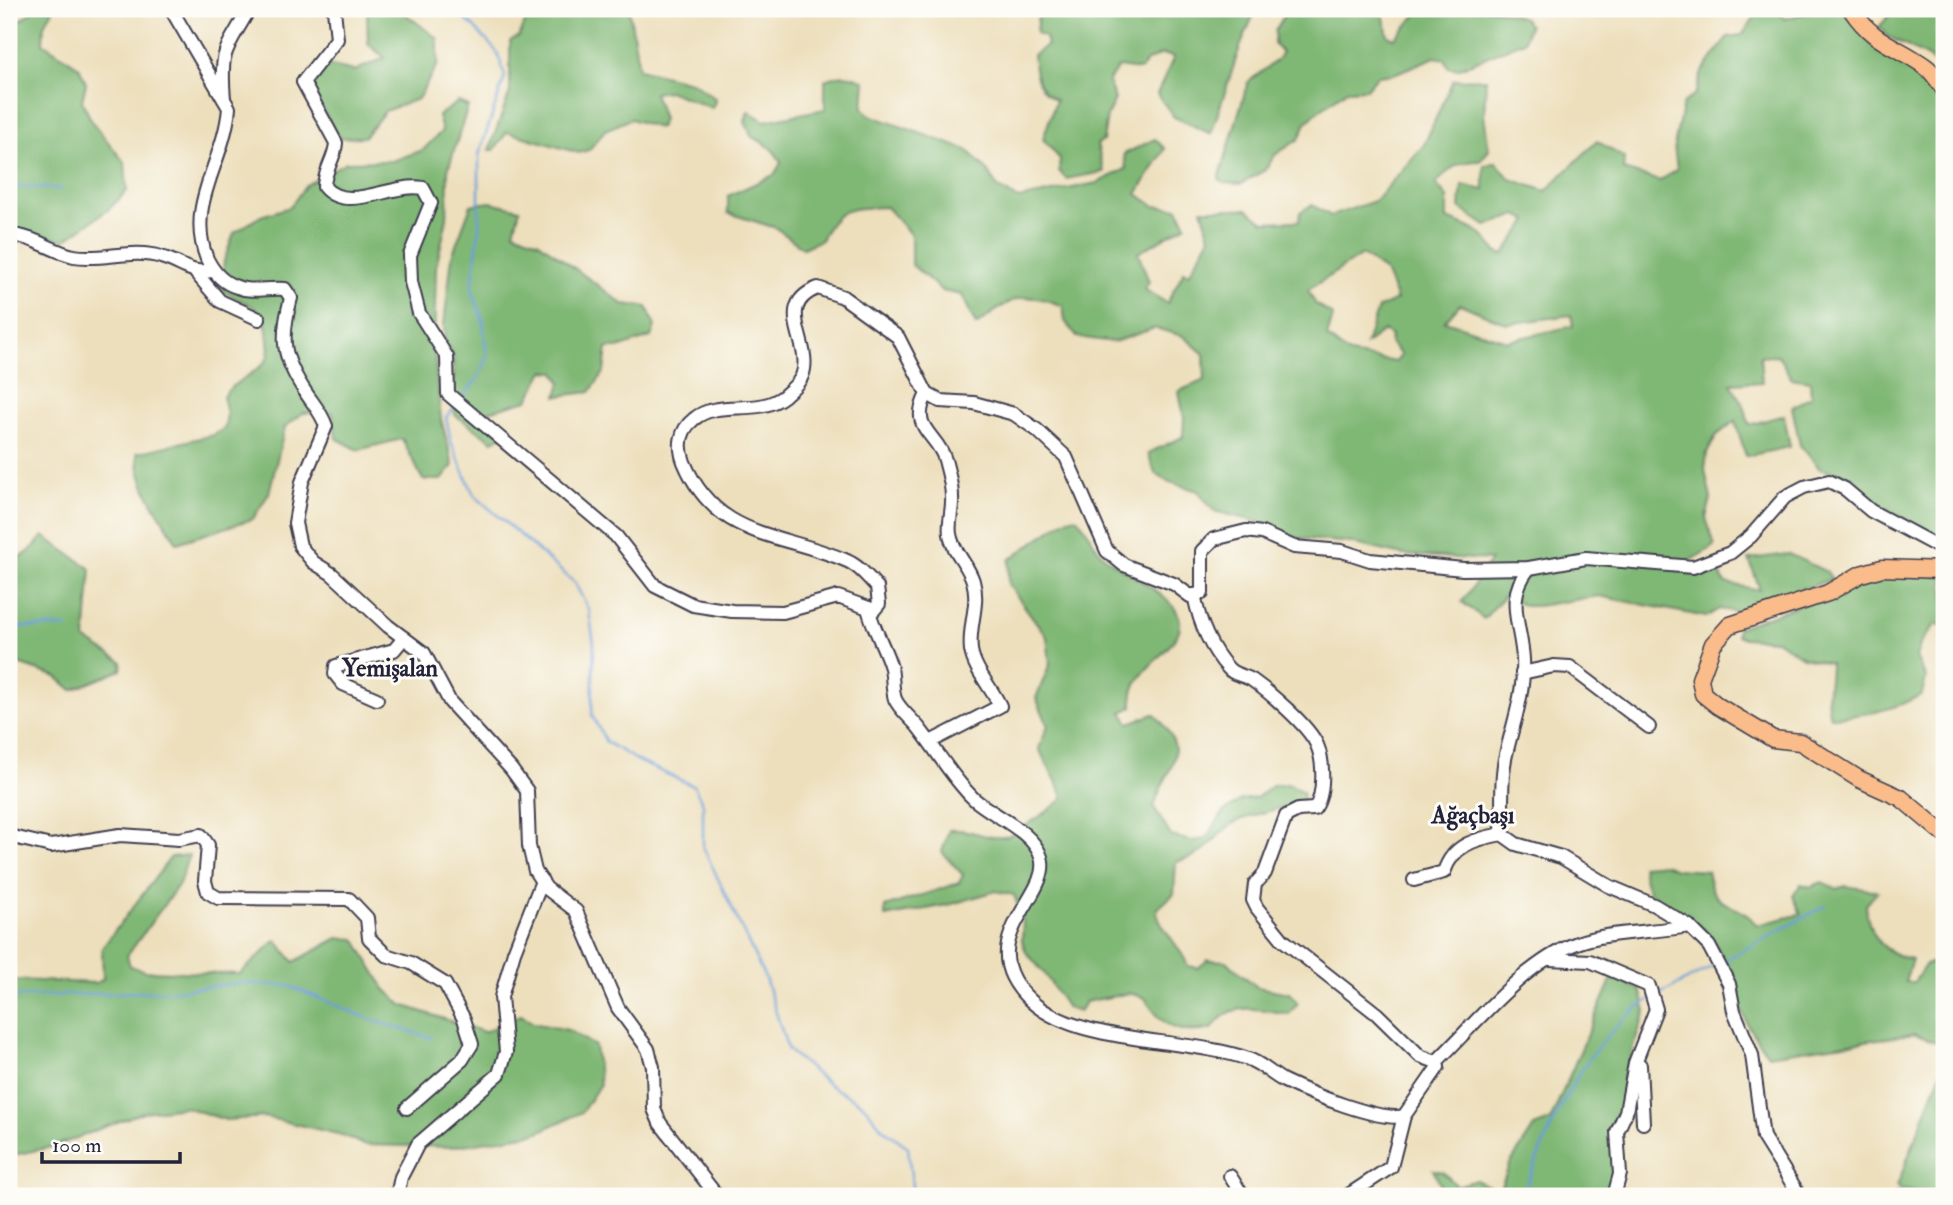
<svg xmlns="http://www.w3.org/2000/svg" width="1953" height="1205" font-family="'IM FELL Double Pica',serif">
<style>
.forest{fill:#7fb774;stroke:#506c58;stroke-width:2;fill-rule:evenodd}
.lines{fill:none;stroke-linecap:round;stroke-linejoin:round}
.stream{stroke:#6b9fd7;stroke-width:2.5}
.minor-casing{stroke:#403e4e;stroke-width:16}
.major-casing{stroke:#403e4e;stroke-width:19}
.minor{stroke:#fff;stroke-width:12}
.major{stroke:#f9bc8a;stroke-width:16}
.labels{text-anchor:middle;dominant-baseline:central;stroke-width:6;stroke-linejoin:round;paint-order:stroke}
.quarter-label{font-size:24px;font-weight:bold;fill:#22223b;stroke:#fdfcf7}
</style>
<rect width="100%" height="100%" fill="#fdfcf7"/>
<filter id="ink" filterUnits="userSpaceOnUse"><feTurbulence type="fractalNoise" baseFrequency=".0143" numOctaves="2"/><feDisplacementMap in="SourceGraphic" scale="14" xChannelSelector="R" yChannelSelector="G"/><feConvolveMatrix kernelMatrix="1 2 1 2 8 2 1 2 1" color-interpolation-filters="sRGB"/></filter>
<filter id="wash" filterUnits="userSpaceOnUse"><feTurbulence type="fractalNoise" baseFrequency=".00686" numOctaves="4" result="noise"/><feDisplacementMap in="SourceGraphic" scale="28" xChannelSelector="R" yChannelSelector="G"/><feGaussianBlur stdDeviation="1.57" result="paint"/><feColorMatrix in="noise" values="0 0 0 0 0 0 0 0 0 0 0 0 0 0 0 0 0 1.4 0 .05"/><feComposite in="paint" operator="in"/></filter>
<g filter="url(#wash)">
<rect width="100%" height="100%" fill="#eddfbc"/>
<!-- forest -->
<g class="forest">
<path d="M35,9H54L44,25L43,43L79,67L86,83L82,101L92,122L125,163L127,191L109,209L65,240L9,229V29Z"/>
<path d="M367,9H399L438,39V64L418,99L385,111L364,137L340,138L310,90V77L323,64L354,71L385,58L368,44Z"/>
<path d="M531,9H629L639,69L694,83L716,99L712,108L668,91L654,93L663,119L659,128L631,119L605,130L589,150L579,153L507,132L494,150H489L510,92V41L519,36Z"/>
<path d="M1060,9H1256L1240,47L1211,134L1174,117L1157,94L1174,57L1162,54L1147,61L1140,70L1118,67L1108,82L1115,99L1107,116L1103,141L1097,144L1104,172L1066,179L1059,171L1060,159L1043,139L1056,100C1036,90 1036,76 1033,55L1047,45L1045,37L1036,33L1038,14Z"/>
<path d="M1288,9H1382L1388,36L1395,38L1422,9H1496L1524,18L1529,26L1524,41L1458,69L1448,67L1445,59L1435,57L1394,74L1377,76L1366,89L1347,90L1317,112L1306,123L1299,139L1275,155L1265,170L1241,184L1224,183L1219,179L1248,82L1277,60L1282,52L1274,45L1275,31Z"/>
<path d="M1765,9H1777L1784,19L1821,9H1842L1871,44L1903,64L1944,105V134L1937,146L1944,156V540L1856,492L1841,474L1820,469L1800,445L1792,407L1811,396L1810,381L1791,378L1778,355L1760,356L1762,382L1731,384L1745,408L1749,425L1784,415L1790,447L1746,456L1735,421L1716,436L1707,453L1705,470L1711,499L1706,518L1715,546L1689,561V574L1719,572L1725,583L1760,590L1749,559L1789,554L1827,572L1832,579L1738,612L1719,609L1706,617L1599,596L1537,606H1525L1504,596L1484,619L1462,602L1491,560L1403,555L1351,543L1297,538L1255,521L1214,511L1198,491L1167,481L1155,473L1148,453L1183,437L1184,418L1179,391L1205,380L1204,354L1183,336L1155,328L1114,342L1077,337L1065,321L1063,306C1019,288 1012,300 976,325L962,295L942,291L911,264V235L886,207C851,208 837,206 821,240L803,248L776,228L728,213V196L774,175L781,163C775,149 765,143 752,137L745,122L748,111L765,121L825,109V80C841,73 849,74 865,81L863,108L869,115L967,150L987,170L998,188L1018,199L1097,183L1126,169L1124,154L1155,139L1165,149L1137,194L1155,206L1178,208L1186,225L1138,253L1149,282L1144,289L1167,303L1184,271L1189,274L1210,237L1202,209H1247L1264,222L1299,221L1300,212L1312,205L1331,216L1375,201L1424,145L1453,80L1486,79L1484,115L1489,150L1480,161C1458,161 1450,168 1436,184L1447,197V219C1469,227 1484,231 1496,252L1503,255L1528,220L1517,215L1486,226L1460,208L1462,185L1484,190V166L1496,162L1510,179L1546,191L1597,141L1624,158L1623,170L1660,181L1677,169L1674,146L1683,103L1695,95L1702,72L1728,37L1742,35L1759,11ZM1362,255L1385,271L1397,300L1378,308L1366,344L1384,331L1391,336L1390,343L1401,355L1396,362L1349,354L1327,337L1333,316L1315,303L1308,290ZM1460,304L1507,324L1571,315L1573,326L1507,341L1445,321Z"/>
<path d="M1895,9H1944V72L1928,57L1887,36L1879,27Z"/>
<path d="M458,102L468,106L448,170L447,219L436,267L434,351L441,419L453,465L442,480H423L402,439L358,450L336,438L333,413H303L285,427L269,493L253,519L177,543C160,513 138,488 137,453L213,435L225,428L227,413L223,397C233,381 253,376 265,362C270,356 269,348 268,341C266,302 250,308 221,290L224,261L234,233L261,216L290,207L306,185L346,162L392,161L423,150L442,131L438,116Z"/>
<path d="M490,202L520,209L514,232L539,242L623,304L647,307L655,326L651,337L618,348H607L604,372L590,392L557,396L561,382L555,372L544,371L528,400L486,412L507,433L493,441L455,415L453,356L445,342L444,325L452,256L471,205Z"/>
<path d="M1076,517C1089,528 1092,546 1104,556C1122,571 1167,593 1177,612C1196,647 1124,665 1133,707L1122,712L1129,723L1154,714C1195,755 1165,766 1154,807L1171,836L1192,841L1205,839L1224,812L1241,800L1256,798L1274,785L1289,784L1303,792V802C1285,808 1247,815 1234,823C1209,838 1214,853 1176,862L1174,894L1157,909C1156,924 1182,948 1188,966L1198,968L1208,960L1226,961L1257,987L1289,993L1298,1003L1289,1014C1259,1010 1231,999 1212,1029C1179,1036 1162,1027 1145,998L1130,993L1085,1002L1079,1012L1067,1008L1044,973L1026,952L1022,941L1023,920L1014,895L996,891L952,904L885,917V907L959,883L963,875L942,852L949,830C966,828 977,835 993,837C998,837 1004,838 1009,836C1018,831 1058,805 1063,798C1058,779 1046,767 1039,748L1048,725L1036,698L1050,664L1047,637L1008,584L1009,560L1065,520Z"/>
<path d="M43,536L91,569L85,639L122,662L121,670L72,690L57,677L9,661V541V556C25,561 33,548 43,536Z"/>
<path d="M1889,572L1944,577V626L1936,624L1921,642L1916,657L1926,678L1922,694C1895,711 1861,716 1830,717C1824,695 1830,685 1830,663L1803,657L1776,640L1744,638L1737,635V628Z"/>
<path d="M189,855L179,884L127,956L130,966L145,971L240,974L276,940L294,962L338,938L355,939L385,989L402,1005L484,1032L521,1015L533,1023L568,1030L595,1046L600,1084L582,1112L536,1133L451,1147L364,1145L342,1135L265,1117L226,1120L185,1107L143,1112L56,1146L9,1156V983L14,980L96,983L103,979L102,948L171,857Z"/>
<path d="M1665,864L1675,869L1707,871C1714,915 1735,897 1757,925L1801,914L1793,896L1801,884L1811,887L1822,882L1837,889L1845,886L1878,891L1866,905C1867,933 1884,955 1912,959L1905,982H1914L1926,964L1941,961L1944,965V1045L1914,1034L1768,1055C1759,1043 1750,1032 1745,1018C1732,989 1728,955 1705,931C1676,902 1647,915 1642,866Z"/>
<path d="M1612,978L1640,989L1646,1011L1633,1047L1609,1196H1446L1433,1170L1443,1172L1457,1186L1476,1180L1499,1191L1510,1164L1534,1127L1550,1121Z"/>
<path d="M1944,1064V1196L1901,1190L1897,1186Z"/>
</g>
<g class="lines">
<!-- stream -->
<g class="stream">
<path d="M452,9L472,25L497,52L505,76L479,155V229L472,289L483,321L487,359L477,379L461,399"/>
<path d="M9,186L62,189"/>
<path d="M457,405L446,417L451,442L474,495L575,583L589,611L594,644L592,715L606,742L640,762L694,786L703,804V847L765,978L788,1050L831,1086L864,1105L882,1128L908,1147L913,1196"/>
<path d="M9,627H67"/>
<path d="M1723,961L1825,906"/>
<path d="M1658,995L1714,966"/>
<path d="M9,997L172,991L239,983L289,986L372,1020L432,1038"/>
<path d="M1522,1196C1551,1126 1582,1042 1649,1000"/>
</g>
</g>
</g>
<g filter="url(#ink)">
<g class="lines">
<defs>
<g id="minor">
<path d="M171,9L229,108C224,164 185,204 207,259C213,271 223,283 237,287C252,293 269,287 285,289L291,298C280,339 282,357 306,393C314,405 321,412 326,426L302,482L295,523L300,546L313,562L332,574L388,626L424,653L450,702L511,769L527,791L529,846L535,871L546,888L576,911L618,1008L648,1049L653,1067L654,1109L660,1123L717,1196"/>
<path d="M334,9L337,39L303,82L336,143C335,159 324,170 324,187C347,214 393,182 423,188L431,203L410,255L411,282L419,313L447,357L448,394L616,536L655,586L693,605L732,611L783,612L838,597L874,610L879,604L877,587C868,577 858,565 845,560C778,532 716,539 684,462C678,446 680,430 694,419C719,398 757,417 784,396C790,390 798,385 802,376C815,345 771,306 818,288L843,297L898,337L927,394L940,401L974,403L1014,414L1037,430L1066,457L1107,551L1124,565L1174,584L1190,596L1202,593V551L1214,539L1246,531L1262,533L1294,547L1342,551L1370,560L1463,569L1529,568L1586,558L1693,567L1730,553L1751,536L1785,497L1804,487L1829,481L1845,489L1871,511L1944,550"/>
<path d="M224,99C220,49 225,52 248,11"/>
<path d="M9,242L18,236C38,239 54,252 74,256C102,261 133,248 161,257C183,263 188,274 212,271"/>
<path d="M196,273L220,301L259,319"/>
<path d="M927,394C908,429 938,434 945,460C948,471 952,485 952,497C953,509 948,522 950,534C952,551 968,564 973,581C980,605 968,626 971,650C974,670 992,688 1000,706L930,742"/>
<path d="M868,608C873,629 885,647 891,668C893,678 892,690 895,699C899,709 912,719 919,728C937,751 953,779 974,799C993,816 1033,831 1041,857C1054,896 966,941 1031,1001C1078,1045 1186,1037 1248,1059C1261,1063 1272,1075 1284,1081C1309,1093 1380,1122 1404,1116L1438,1067L1436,1062L1420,1056L1377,1014L1283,940L1257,908L1253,900L1255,884L1265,873L1286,816L1298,810L1314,809C1325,796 1324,761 1317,745C1309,726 1269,692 1252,680C1244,675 1233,675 1228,668C1210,648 1199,620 1194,595"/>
<path d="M1522,673L1554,666L1570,667L1649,727"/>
<path d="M377,699L343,684L335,674L336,666L394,650L404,638"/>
<path d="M1502,834C1503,810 1500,783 1505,759C1512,726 1525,694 1523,659C1521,623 1504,600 1529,568"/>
<path d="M9,836L51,846L120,835L179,839L201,835L208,845L205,881L208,892L218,898L349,899L367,918L369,938L386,955L411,963L445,984L464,1019L472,1044L462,1060L407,1108"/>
<path d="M1414,880L1444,872C1453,844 1476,839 1502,834L1516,844L1561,857L1609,886L1654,905L1689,926L1709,946L1729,984L1734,1011L1752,1055L1763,1137L1800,1196"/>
<path d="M1549,959L1590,961L1649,986L1656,1009L1635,1063L1626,1112L1617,1132L1620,1174L1614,1196"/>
<path d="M1436,1062C1476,1023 1524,963 1577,943C1606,932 1657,932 1689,926"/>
<path d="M1640,1065L1643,1123"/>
<path d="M1230,1176L1243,1196"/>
<path d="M397,1196L401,1177L418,1144L499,1074L506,1052L501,997L514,952L542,881"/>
<path d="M1347,1196L1391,1167L1404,1116"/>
<path d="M1900,1196H1923"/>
</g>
<g id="major">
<path d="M1851,9C1874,44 1896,45 1926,67C1933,72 1939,82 1944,89"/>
<path d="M1944,570L1882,568L1861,574L1828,593L1730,625L1713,644L1700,679L1703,694L1718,706L1773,739L1800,742L1859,779L1901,798L1944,834"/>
</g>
</defs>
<!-- minor casing -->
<use href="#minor" class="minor-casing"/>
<!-- major casing -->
<use href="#major" class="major-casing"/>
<!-- minor -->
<use href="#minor" class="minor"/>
<!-- major -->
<use href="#major" class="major"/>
</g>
</g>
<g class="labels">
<!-- quarter labels -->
<g class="quarter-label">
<text x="390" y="668">Yemişalan</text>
<text x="1473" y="815">Ağaçbaşı</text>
</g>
</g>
<!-- margin -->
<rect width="1953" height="1205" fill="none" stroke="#fdfcf7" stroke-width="35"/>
<!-- scale -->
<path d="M42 1152v10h138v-10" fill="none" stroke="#22223b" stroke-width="3.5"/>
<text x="52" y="1152" font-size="21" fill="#22223b" stroke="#fdfcf7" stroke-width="5" paint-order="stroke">100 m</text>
</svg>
